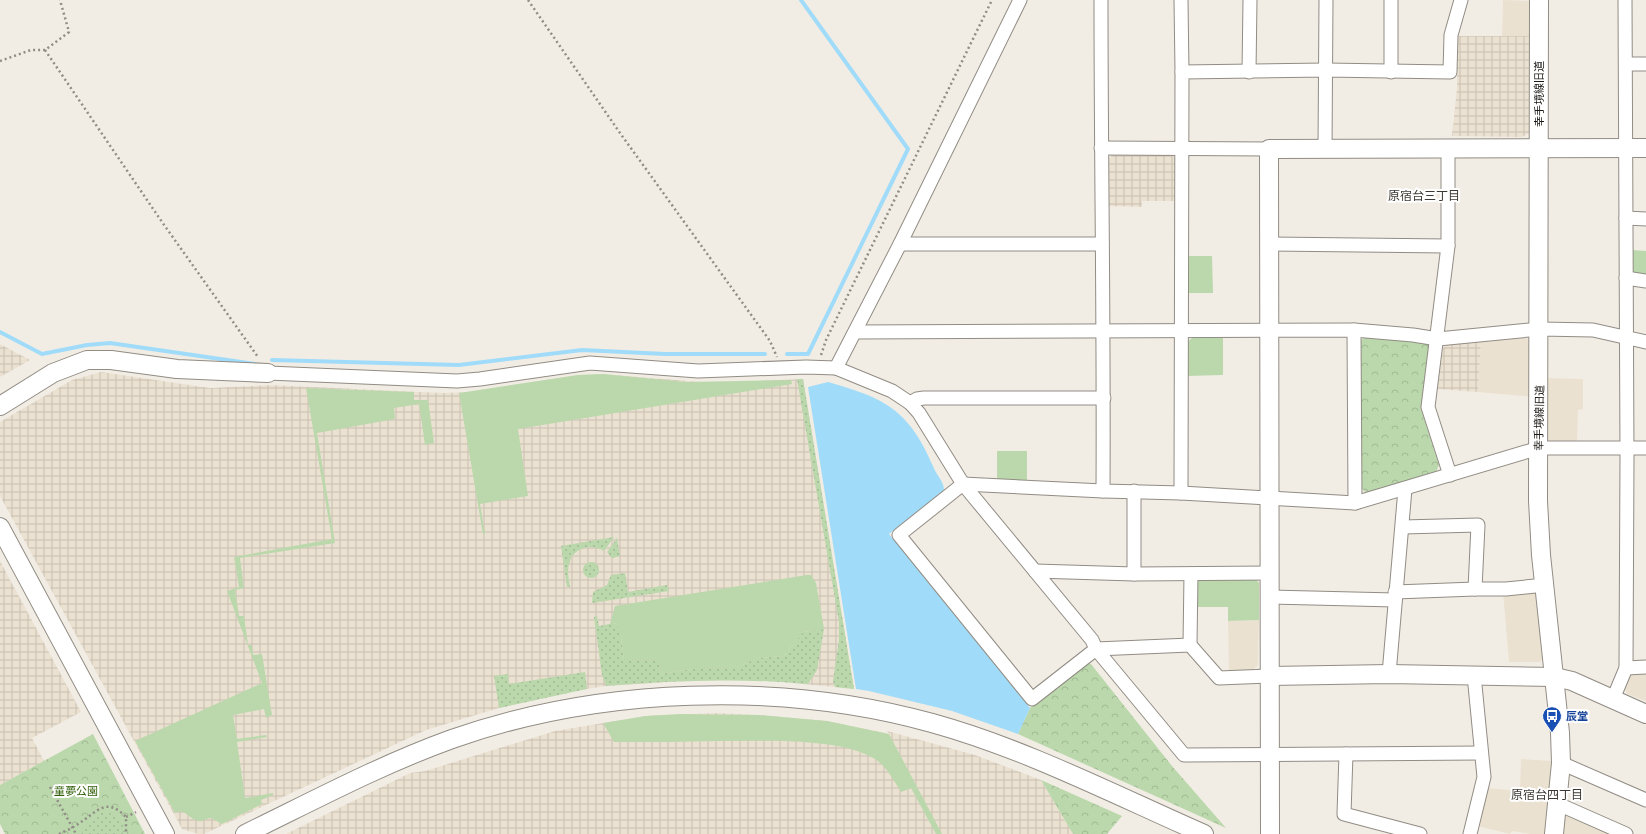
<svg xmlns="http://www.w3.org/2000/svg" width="1646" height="834" font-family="Poppins,'Noto Sans JP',sans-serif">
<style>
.built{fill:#ebe1d1}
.industrial{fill:url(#industrial-grid)}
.grass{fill:#bbd8ac}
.park{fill:url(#park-crowns)}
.garden{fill:url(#garden-dots)}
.water{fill:#a0dcf9}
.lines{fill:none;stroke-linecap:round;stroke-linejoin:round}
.stream{stroke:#a0dcf9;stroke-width:4}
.street-casing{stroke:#918c84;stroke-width:15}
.secondary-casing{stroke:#918c84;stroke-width:20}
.path{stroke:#908d86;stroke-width:2.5;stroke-dasharray:2 3;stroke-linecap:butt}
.street{stroke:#fff;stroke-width:13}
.secondary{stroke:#fff;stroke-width:18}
.labels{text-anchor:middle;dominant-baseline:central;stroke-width:4;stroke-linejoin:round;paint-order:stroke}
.street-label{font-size:11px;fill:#1b1916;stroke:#fff}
.transit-label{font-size:11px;font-weight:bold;fill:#164399;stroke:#fff;text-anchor:start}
.park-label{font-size:11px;fill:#305f08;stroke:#fff}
.neighbourhood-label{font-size:12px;fill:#3e3932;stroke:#fff}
</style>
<defs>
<pattern id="industrial-grid" width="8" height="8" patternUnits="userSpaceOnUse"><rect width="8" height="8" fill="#ebe1d1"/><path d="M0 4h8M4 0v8" fill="none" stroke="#c9c0b3"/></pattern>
<pattern id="park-crowns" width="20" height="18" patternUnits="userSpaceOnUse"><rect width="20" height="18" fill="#bbd8ac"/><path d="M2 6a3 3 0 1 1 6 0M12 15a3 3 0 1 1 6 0" fill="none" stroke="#a0b993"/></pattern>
<pattern id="garden-dots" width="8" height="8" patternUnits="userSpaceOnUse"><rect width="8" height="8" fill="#bbd8ac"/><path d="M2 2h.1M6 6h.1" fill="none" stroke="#a0b993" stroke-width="1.8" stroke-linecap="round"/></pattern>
</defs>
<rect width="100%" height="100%" fill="#f2ede4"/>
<!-- built -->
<g class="built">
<path d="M1503,0L1532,1L1533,36H1502Z"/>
<path d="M1526,338L1532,343L1533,397L1478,392L1481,341Z"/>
<path d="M1545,378L1583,379V409L1578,410L1577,442H1550L1545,439Z"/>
<path d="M1535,590L1541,596L1547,653L1540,662H1509L1503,592Z"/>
<path d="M1259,620L1258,665L1252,670L1229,671L1228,621Z"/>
<path d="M1646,673V701L1627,694L1623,684L1626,677L1631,674Z"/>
<path d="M1521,759L1552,761L1547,834H1530L1512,831L1510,834L1477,826L1486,788L1520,791Z"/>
<path d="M1570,814L1607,831V834H1562L1564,817Z"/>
</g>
<!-- industrial -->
<g class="industrial">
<path d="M1457,36H1533V131L1522,137L1452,136L1457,88Z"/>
<path d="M1112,155H1172L1177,160L1178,201H1142V207L1106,206L1107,161Z"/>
<path d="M1481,341L1478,392L1437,389L1443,348L1448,344Z"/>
<path d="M0,344L30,360L0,377Z"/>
<path d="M101,372L210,388L271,385L442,393L472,392L578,375L603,374L712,383L803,379L854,689L763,680H700L606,686L574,691L499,708L426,730L204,834H198L182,829L0,496V422L72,380Z"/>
<path d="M0,561L81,712L32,738L44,761L0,785Z"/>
<path d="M717,713L758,715L827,721L889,734L887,731L975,755L1041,780L1073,834H286L410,773L425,771L555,731L646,716Z"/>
</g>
<!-- grass -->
<g class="grass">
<path d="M1632,250L1646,251V277L1635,276L1632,271Z"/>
<path d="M1186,256H1212L1213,293H1187Z"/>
<path d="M1192,338H1223V375L1187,376V342Z"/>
<path d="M603,374L686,382L791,380L792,384L518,429L528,496L480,504L485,534H483L459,393L578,375Z"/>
<path d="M306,388L414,392V400H428L434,443L425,445L419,404L394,408L395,419L317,433L335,543L240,558L244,588L235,590L239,616H244L248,645H252L253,655L262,654L272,715L266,718L264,709L233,715L237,739L266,735L267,737L237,742L245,798L273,793V795L261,800L262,804L222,824L211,818C207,818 203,822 199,821C188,819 186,808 175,813L135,741L262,683L227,591L239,587L234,557L332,539Z"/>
<path d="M997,451H1027V481L997,480Z"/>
<path d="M807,575H811L816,583L824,629L803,632L784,656L757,658L738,667L698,668L660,674L659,659L624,660L620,629L615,623L610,624L615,606Z"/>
<path d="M1254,577L1259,583V620L1228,621V607H1195V581L1198,578Z"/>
<path d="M680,714L758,715L827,721L889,734L942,834H936L911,788L901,792C894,781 886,766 875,759C840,737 761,741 720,741C684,742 649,742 614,742L603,723L646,716Z"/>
</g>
<!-- park -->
<g class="park">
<path d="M1367,336L1424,340L1430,347L1421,409L1439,465L1436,472L1366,493L1358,484L1357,343Z"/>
<path d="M1085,663L1091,664L1172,766L1226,828L1018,734L1030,708Z"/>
<path d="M93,734L145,834H5L0,824V785Z"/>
<path d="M1041,780L1122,816L1107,834H1073Z"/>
</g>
<!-- garden -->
<g class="garden">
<path d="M797,379H803L854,689L835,687L833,681L839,640V622Z"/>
<path d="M614,537L604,551C591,543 572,548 569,564C567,572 569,579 570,587H567L561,546Z"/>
<path d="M617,538L620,556L612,558L607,552Z"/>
<circle cx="591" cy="570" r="8"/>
<path d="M625,573L628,592L667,585L669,591L592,603L593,592L607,585L611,575Z"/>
<path d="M597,616L599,626L615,623L620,629L624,660L659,659L660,674L698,668L738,667L757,658L784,656L803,632L824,629L817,670L808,684C740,678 674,680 606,686L602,675L594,617Z"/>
<path d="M585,672L587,689L499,708L494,676L508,674L509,684Z"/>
<path d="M103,812C116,813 127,820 122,834H82C84,821 92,816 103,812Z"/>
</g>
<!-- water -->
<path class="water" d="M828,382C885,398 909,410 933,466C936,475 944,481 944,490L889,534L1030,708L1018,734L952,711L869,691L856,689L808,387Z"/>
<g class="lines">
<!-- stream -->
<g class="stream">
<path d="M0,332L42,354L87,345L110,343L255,364"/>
<path d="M787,354H808L908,149L801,0"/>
<path d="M272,360L459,365L582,350L665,354H765"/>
</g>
<defs>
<g id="street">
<path d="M1101,0C1101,164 1104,327 1103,491"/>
<path d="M1181,0L1182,72"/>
<path d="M1391,0V72"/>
<path d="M1626,64H1646"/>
<path d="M1249,72L1250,0"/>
<path d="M1101,148L1269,149"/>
<path d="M1448,149V246L1428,407L1450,475"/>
<path d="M1325,150L1326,0"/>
<path d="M1626,218L1646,219"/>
<path d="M900,244H1102"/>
<path d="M1269,244L1448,246"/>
<path d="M1626,278L1646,281"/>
<path d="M1354,330L1355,503"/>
<path d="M855,332L1354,330L1413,335L1438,339L1540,329L1593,330L1646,342"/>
<path d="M836,368L900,244L1020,0"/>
<path d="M268,373L457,381L480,379L590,363L698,371L806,367L836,368L892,391L910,403L919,413L963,484L1092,640L1096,649L1184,755L1481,753"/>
<path d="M910,403L917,399L924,398H1104"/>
<path d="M1181,493L1182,72L1326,70L1450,72L1451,35L1461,0"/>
<path d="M1403,527L1478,525L1475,589H1506L1545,585"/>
<path d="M1035,571L1134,574L1270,573"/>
<path d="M1134,574V491"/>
<path d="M1395,592L1475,589"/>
<path d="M1270,597L1395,600"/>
<path d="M1190,645L1191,574"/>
<path d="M1626,668L1646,667"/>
<path d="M1389,674L1405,489"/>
<path d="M1269,676L1219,678L1190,645L1096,649L1032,699L899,535L963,484L1103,491L1181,493L1355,503L1539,448H1646"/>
<path d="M1613,699L1626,668L1627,457L1625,0"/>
<path d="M1346,754L1344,814L1420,834"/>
<path d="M1561,763L1646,800"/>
<path d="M1558,804L1626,834"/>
<path d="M1470,834L1484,777L1474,675"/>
</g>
<g id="secondary">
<path d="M1539,0L1538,501L1541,555L1560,733L1561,763L1554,834"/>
<path d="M0,406L53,373L87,360H111L177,369L268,373"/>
<path d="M0,527L165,834"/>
<path d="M1269,676L1389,674L1555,677L1572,681L1646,714"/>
<path d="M245,834C313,801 380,765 452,739C600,687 780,681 932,723C1026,749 1115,795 1204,834"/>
<path d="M1270,834L1269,149L1646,148"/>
</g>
</defs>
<!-- street casing -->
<use href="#street" class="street-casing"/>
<!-- secondary casing -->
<use href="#secondary" class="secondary-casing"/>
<!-- path -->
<g class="path">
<path d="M528,0L620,133L770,341L777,357"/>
<path d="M45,50L162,222L258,357"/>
<path d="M0,61L31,50H45L69,32L60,0"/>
<path d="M821,355L826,340L992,0"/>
<path d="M50,787L76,834"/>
<path d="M126,817L136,812"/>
<path d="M59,834C65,831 73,828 78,824C97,812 106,796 126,817V834"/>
</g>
<!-- street -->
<use href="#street" class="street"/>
<!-- secondary -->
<use href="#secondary" class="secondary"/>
</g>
<!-- icons -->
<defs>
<symbol id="bus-pin" viewBox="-11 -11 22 30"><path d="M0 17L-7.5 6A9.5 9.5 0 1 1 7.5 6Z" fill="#1a4fb4" stroke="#fff"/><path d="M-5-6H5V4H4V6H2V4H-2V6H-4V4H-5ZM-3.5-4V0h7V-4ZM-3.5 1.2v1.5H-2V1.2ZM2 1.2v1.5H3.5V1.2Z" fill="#fff"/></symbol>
</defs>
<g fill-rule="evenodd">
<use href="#bus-pin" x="1541" y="705" width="22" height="30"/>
</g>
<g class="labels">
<!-- street labels -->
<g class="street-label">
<text transform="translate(1539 94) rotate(-90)">幸手境線旧道</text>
<text transform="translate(1539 418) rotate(-89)">幸手境線旧道</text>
</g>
<!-- transit labels -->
<g class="transit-label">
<text x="1566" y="716">辰堂</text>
</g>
<!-- park labels -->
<g class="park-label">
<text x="76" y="791">童夢公園</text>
</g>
<!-- neighbourhood labels -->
<g class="neighbourhood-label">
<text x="1424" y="195">原宿台三丁目</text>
<text x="1547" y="794">原宿台四丁目</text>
</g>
</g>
</svg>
